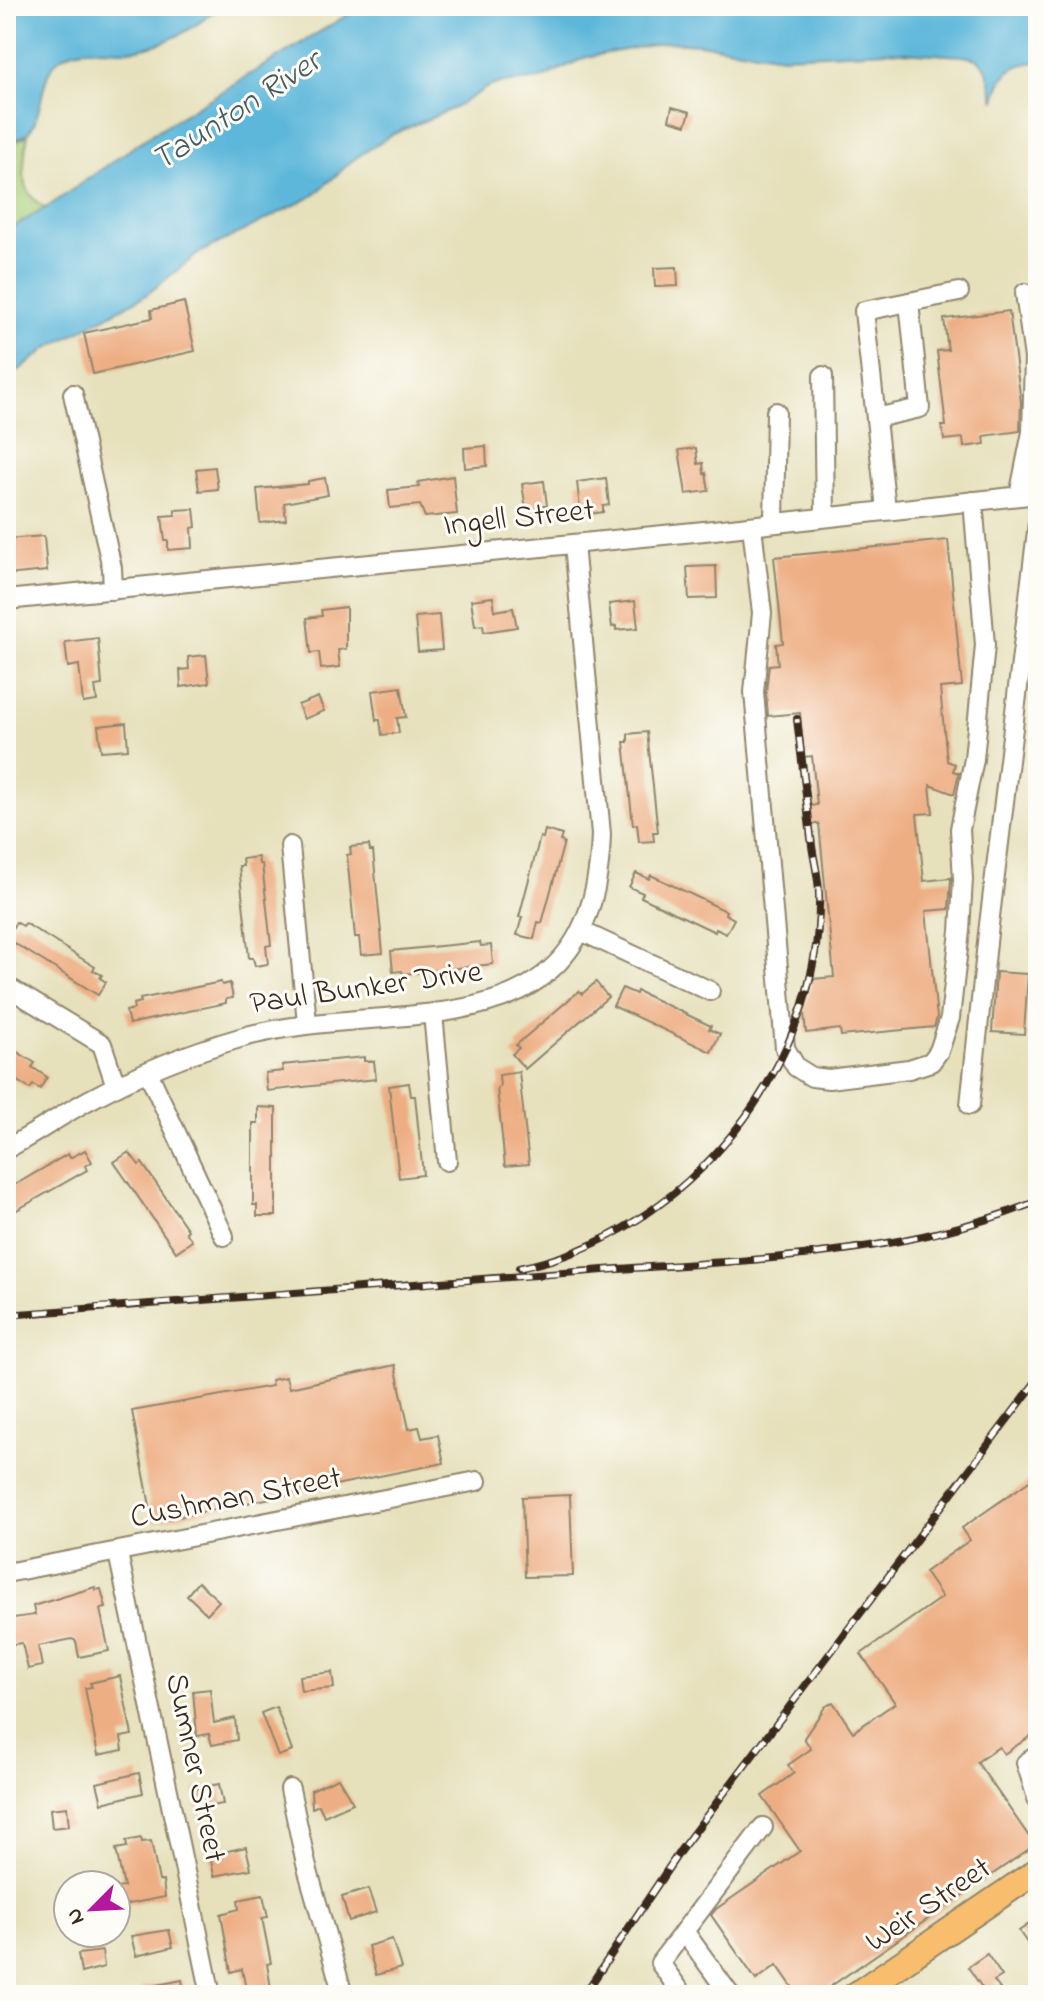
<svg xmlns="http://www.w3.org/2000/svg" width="1044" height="2001" font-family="'Indie Flower',sans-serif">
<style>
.green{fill:#a6cd78;stroke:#707c4b;stroke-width:2}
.water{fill:#5db7da;stroke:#4c707c;stroke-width:2}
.building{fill:#eeae83}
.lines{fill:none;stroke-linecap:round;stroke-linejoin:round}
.minor-casing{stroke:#90856c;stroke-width:22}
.major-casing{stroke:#90856c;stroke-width:28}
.minor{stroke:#fff;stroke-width:18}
.major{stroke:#f9be6d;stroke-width:24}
.rail-casing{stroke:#3b2a1e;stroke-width:8}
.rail{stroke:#fdfcf7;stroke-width:5;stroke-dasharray:15;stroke-linecap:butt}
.labels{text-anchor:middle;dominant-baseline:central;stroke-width:6;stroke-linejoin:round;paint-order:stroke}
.street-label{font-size:32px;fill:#3b2a1e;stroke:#fdfcf7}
.water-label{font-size:34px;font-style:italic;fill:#475b60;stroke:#fdfcf7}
</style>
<rect width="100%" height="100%" fill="#fdfcf7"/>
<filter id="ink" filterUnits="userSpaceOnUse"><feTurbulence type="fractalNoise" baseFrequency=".0125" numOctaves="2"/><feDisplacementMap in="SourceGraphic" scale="16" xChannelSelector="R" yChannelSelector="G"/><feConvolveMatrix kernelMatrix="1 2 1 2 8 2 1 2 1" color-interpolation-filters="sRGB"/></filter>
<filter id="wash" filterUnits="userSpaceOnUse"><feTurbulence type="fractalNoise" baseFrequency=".006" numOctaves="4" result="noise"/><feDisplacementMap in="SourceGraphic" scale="32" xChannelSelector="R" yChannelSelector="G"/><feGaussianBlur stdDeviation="1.8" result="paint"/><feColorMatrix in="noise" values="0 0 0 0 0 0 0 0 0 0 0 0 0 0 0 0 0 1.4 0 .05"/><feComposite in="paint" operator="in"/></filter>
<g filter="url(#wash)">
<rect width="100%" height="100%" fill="#e6e0bb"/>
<!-- green -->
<path class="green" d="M28,135C23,161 17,194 46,208L6,231V140L16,141Z"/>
<!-- water -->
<g class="water">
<path d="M6,6H220C196,28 161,49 127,50C104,51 84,43 62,57C31,76 52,142 6,140Z"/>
<path d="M362,6H1038V62C1011,63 1000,75 995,101L986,67L977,59L963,56L887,51L783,56L699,44L668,42L586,57L540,79L500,83L488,87L454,108L391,135L353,160L313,196L199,253L146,295L48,348L6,380V231L46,208L152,134Z"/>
</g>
<g id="blocks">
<!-- building -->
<g class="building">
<path d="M672,107L690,112L686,125L669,120Z"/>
<path d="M677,267L678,286L655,287L654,268Z"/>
<path d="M184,302L195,351L93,374L84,333L152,318L151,310Z"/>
<path d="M1009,311L1021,402L1020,431L984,436L985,444L964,447L963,438L944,440L942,426H946L937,351L948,350L944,319Z"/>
<path d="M486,446L487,466L465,468L464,448Z"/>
<path d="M696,448L698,464L703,463L704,474L706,473L709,491L686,494L679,450Z"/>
<path d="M215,467L218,489L199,491L196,469Z"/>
<path d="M453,476L457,514L425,517L420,505L390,508L388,490L419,487L418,482Z"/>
<path d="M325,478L328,495L284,503L286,520L260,523L257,489L308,484V481Z"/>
<path d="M606,478L609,505L603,506V512L588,514L587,507L580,508L577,482Z"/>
<path d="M544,481L547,506H544V512L527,515L522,484Z"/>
<path d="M194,509L196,527L192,528L193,548L168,550V541H165L162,516L175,515V510Z"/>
<path d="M44,536L47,571L6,575V539Z"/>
<path d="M948,540L962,686L940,688L947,761L955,764L953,771L959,773L954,794L930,785L933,813L917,814L924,881L951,878L949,909L926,911L937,1018L934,1027L841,1036L840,1029L806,1033L804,1013L813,979L834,977L819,824H811L809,806L817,805L812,756L804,757L800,713L768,716L766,692L769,665L778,664L776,644L783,643L774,557Z"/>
<path d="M716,566L717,598L689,599L687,567Z"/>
<path d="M493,597L495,611L513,608L517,627L484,632L483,625L475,626L471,600Z"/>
<path d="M635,601L638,628L616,630V626L612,627L609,604Z"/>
<path d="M346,607V649L338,650L340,667L321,669L319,652L311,653L307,618L322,616L321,610Z"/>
<path d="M439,615L442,650L418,652L415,617Z"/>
<path d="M98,638L102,685L95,686L97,701L83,703L79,665L68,667L65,642Z"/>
<path d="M206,655L209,683L181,687L180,670L189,669L188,657Z"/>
<path d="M401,687L406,717L397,718L399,733L382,735L380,720H376L372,691Z"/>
<path d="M318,697L324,711L304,719L298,705Z"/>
<path d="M126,723L128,749L101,751L98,726Z"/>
<path d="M647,732L658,832H653L654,841L639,842L637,824L633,825L624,742H628V734Z"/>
<path d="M545,830L562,835L560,841L564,842L542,923L538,922L534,939L517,935L522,917H519L540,837L543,838Z"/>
<path d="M369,845L370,851H373L383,953L361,955L359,937H355L347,855L351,854L350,847Z"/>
<path d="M258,857L259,864H262L271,945L266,946L268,964L255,966L253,958H249L239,866H243L242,859Z"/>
<path d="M636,873L649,879L651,875L726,911L725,914L734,919L726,934L716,929L715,932L641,897L643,893L629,887Z"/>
<path d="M16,922L23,926L25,923L95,967L93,970L102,975L100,978L106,982L98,995L6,938Z"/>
<path d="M480,942L481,946L491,945L493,964L403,974L402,971L393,972L391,951Z"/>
<path d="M996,972L1028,974L1024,1034L992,1032Z"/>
<path d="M221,982L222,985L230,983L233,998L226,999V1003L129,1024L126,1011L134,1009L133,1004L141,1002L140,999Z"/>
<path d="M596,982L608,997L525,1069L512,1054L519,1048L516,1045L579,991L582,994Z"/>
<path d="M622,988L636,994L637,991L711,1026L709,1029L720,1034L711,1052L613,1006Z"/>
<path d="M6,1045L35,1063L32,1067L47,1077L40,1089L33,1085L30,1089L6,1074Z"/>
<path d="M364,1057V1061H374L376,1079L267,1091L265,1073L283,1071L282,1065Z"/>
<path d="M519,1072L529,1164L505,1166L497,1088L500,1087L499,1075Z"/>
<path d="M409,1083L411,1096H415L423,1175L399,1178L389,1086Z"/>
<path d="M258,1107L276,1108V1216H257V1205H253V1123H258Z"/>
<path d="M85,1150L92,1162L85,1166L87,1170L6,1216V1190L68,1154L70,1158Z"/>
<path d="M129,1152L139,1165L142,1163L188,1230L186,1232L192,1241L176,1252L114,1162Z"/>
<path d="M395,1365L409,1429L419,1427L422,1438L438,1435L444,1463L153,1522L132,1411L272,1386L271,1380L286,1377L289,1388Z"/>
<path d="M1038,1475V1731L1004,1754L999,1747L977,1762L1035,1845L818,1995H798L777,1965L756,1980L711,1915L716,1909L800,1851L762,1796L794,1773L788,1765L811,1749L804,1738L825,1707L833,1702L853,1732L895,1703L861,1654L942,1597L925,1572L970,1540L962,1528Z"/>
<path d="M570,1495L573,1576L525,1577L522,1497Z"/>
<path d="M198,1582L219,1601L207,1614L187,1595Z"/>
<path d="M95,1587L96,1590L101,1589L106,1608L100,1609L109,1651L79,1657L76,1641L72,1639L38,1646L42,1666L28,1669L22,1643L6,1645V1619L35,1615L33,1606Z"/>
<path d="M332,1672L334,1688L301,1691L299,1676Z"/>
<path d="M120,1676L132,1735L121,1737L123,1750L98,1755L85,1688L92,1687L90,1683Z"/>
<path d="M210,1689L214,1723L235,1718L237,1740L212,1745L209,1734L197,1736L193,1691Z"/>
<path d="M276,1707L292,1751L278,1756L261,1713Z"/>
<path d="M139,1773L143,1793L102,1803L97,1783Z"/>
<path d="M338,1778L353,1803L324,1816L319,1805L312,1808L311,1790Z"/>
<path d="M219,1784L223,1804L198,1808L194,1789Z"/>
<path d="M67,1807L69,1826L52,1828L50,1809Z"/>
<path d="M141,1838L142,1842L151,1841L159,1881H163L165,1897L118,1906L116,1888L124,1887L116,1849L127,1847L126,1841Z"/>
<path d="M246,1847L251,1869L214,1876L210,1855Z"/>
<path d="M368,1889L376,1912L349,1921L342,1897Z"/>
<path d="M263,1895L268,1917L262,1918L271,1963L267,1964L272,1995H247L242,1969L231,1972L221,1914L239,1909L238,1900Z"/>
<path d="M1038,1918V1959L1019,1931Z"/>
<path d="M169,1930L173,1947L136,1956L131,1936Z"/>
<path d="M392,1939L401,1968L376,1975L368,1946Z"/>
<path d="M102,1951L104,1967L81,1973L78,1954Z"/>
<path d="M987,1954L1002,1976L994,1981L1000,1989L991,1995H987L968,1967Z"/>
<path d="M182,1980L185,1995H142V1988Z"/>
</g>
</g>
</g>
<g filter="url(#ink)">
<use href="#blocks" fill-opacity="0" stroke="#90856c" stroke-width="2"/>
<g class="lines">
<defs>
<g id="minor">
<path d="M823,376L825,517"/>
<path d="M73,394L112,568L113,590"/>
<path d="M876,418L920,408L909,302"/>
<path d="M1019,496L1032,432L1034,358L1025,293"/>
<path d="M886,509L864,311L959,292"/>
<path d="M774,523L776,412"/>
<path d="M752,526L762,613L754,692L785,1048L796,1067L812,1077L829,1079L909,1069L931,1062L939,1051L950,1018L960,931L963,879L960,829L974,759L985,645L973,501"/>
<path d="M6,600L704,531L1038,494"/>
<path d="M290,846L307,1023"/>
<path d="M581,931L710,991"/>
<path d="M6,986L102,1044L116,1086"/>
<path d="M433,1014L447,1161"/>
<path d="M148,1072L224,1236"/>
<path d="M970,1105L988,933L1038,523"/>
<path d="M6,1149C35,1134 61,1115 89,1100C137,1074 188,1053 240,1038C391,994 595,1064 601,834L574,544"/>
<path d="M118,1553L211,1995"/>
<path d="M6,1573L477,1481"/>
<path d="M1038,1755L1026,1763L1038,1801"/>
<path d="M290,1789L306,1864L343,1995"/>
<path d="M684,1931L730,1995"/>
<path d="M683,1995L660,1963L763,1827"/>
</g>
<path id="major" d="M855,1995L1038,1870"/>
</defs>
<!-- minor casing -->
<use href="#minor" class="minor-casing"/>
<!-- major casing -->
<use href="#major" class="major-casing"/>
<!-- minor -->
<use href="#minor" class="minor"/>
<!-- major -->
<use href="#major" class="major"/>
<defs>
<g id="rail">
<path d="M519,1268C687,1235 823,1065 819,894C819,878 814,861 812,846C807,803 802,761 797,719"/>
<path d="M6,1315C201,1299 396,1286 591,1271C741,1260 898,1258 1038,1201"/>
<path d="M584,1995L680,1851L1038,1379"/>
</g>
</defs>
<!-- rail casing -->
<use href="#rail" class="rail-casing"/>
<!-- rail -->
<use href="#rail" class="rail"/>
</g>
</g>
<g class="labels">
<!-- street labels -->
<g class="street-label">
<text transform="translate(519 519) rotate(-6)">Ingell Street</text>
<text transform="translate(366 989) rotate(-8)">Paul Bunker Drive</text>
<text transform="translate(236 1499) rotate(-11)">Cushman Street</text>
<text transform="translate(194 1768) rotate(78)">Sumner Street</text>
<text transform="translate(929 1906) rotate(-34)">Weir Street</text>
</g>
<!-- water labels -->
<g class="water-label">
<text transform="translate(237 112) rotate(-33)">Taunton River</text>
</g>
</g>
<!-- margin -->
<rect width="1044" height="2001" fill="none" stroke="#fdfcf7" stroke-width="32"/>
<!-- north arrow -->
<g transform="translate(92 1909) rotate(246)"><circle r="38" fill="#fdfcf7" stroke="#afa8a0" stroke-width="2"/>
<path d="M0-6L14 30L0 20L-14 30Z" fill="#b5179e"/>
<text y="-12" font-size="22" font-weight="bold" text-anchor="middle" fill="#3b2a1e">N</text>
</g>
</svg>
